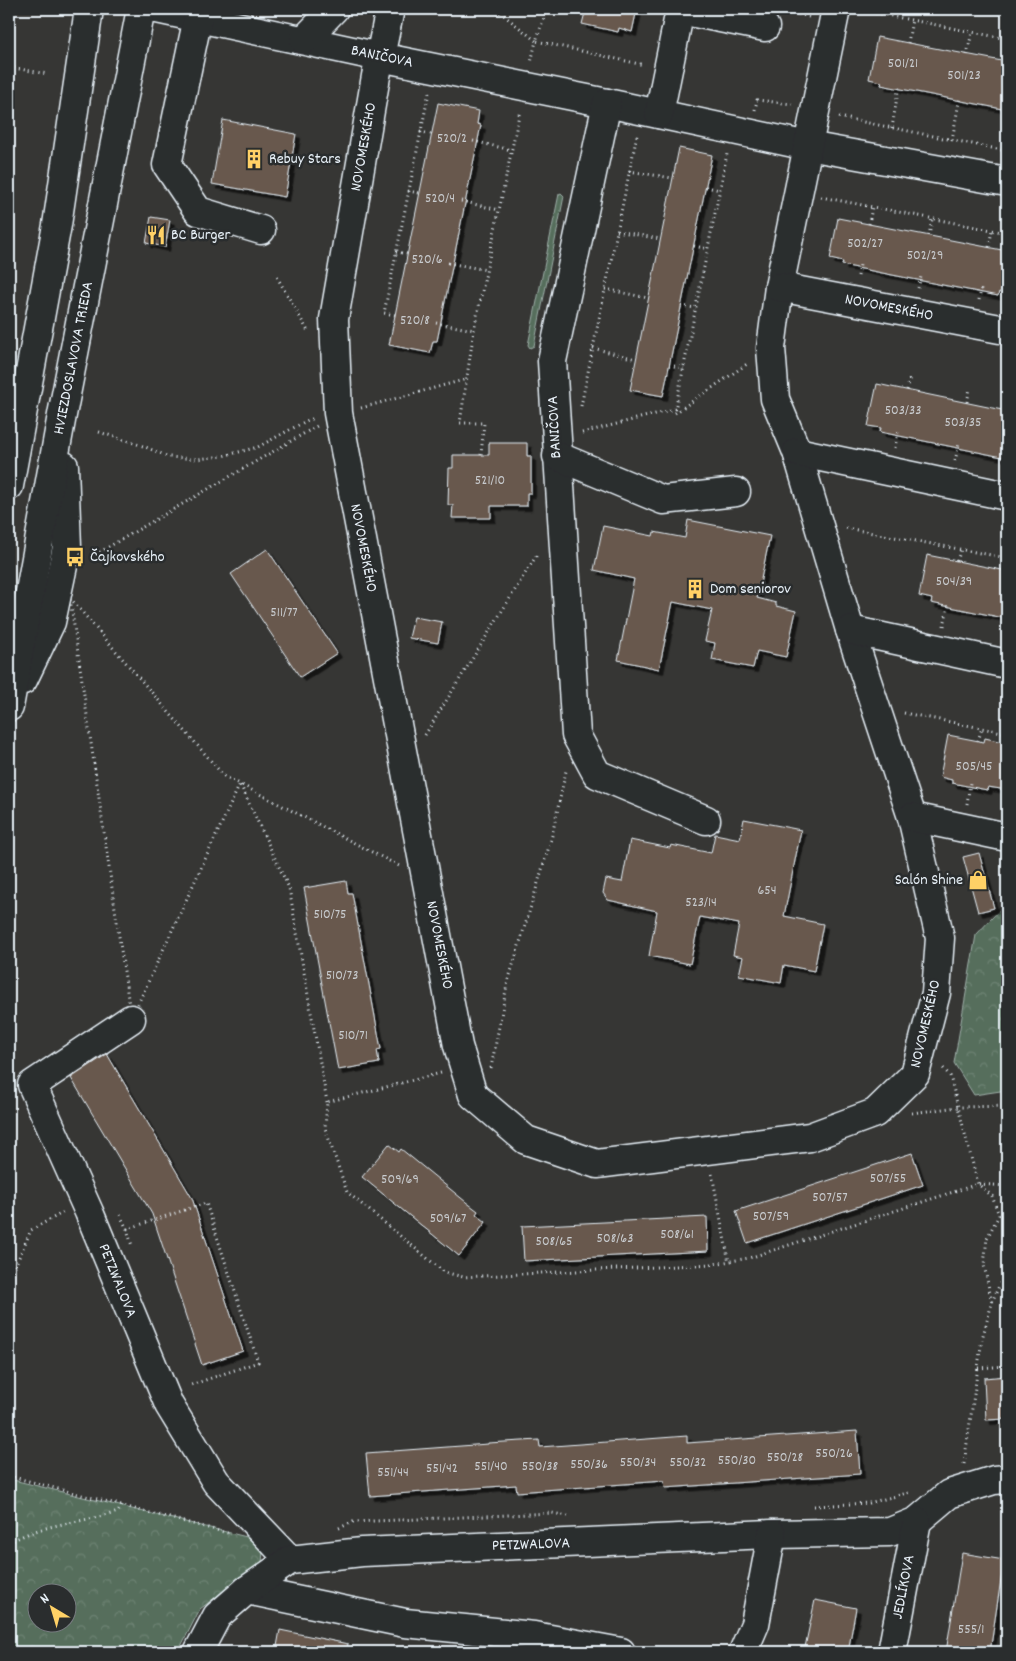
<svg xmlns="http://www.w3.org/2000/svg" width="1016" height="1661" font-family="Dekko,sans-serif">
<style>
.grass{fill:#566e5c;stroke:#9fb0aa}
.forest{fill:url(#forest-crowns);stroke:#9fb0aa;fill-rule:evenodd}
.building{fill:#67594e;stroke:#e8f1f8;filter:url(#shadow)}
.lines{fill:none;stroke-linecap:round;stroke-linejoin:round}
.minor-casing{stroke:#e8f1f8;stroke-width:31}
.path{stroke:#e8f1f8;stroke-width:3;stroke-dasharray:1 4;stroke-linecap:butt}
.minor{stroke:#2a2d2e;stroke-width:28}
.labels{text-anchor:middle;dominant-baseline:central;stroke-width:5;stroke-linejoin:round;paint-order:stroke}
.number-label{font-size:14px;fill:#c8cbce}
.street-label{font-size:16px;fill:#e8f1f8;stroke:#2a2d2e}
.poi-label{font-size:16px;fill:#e8f1f8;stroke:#2a2d2e;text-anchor:start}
</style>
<defs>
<pattern id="forest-crowns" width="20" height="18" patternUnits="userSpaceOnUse" patternTransform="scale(1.25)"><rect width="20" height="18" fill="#566e5c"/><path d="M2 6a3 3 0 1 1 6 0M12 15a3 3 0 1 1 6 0" fill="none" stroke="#6e8374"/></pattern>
<filter id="shadow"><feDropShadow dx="4.5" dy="4.5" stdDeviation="0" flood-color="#0009"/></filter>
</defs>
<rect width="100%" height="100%" fill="#363634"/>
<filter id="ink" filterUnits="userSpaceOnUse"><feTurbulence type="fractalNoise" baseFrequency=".02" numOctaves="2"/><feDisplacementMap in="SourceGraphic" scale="10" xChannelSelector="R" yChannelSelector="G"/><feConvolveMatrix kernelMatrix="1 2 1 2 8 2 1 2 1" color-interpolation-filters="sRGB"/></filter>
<g filter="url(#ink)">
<!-- grass -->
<path class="grass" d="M561,193L564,196L534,346L530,348L528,345L559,194Z"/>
<!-- forest -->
<g class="forest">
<path d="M1007,902V1090L974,1095L954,1063L976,935Z"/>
<path d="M9,1479L255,1539L263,1551L262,1562L200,1609L178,1652H9ZM38,1594H68V1624H38Z"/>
</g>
<!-- building -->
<g class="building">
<path d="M586,9H637L632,32L619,28L618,32L582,24Z"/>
<path d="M877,37L1007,62V110L881,85L882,82L869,79Z"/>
<path d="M438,103L479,111L477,124L481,125L437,341H433L430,353L389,345Z"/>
<path d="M223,120L296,134L285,197L212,184Z"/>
<path d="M679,148L712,155L663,396L630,390Z"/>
<path d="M151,217L170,220L165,247L146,243Z"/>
<path d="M838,218L1007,251V294L999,292L998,296L842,265L843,262L830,259Z"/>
<path d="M877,384L1007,411V458L880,432L881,428L868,426Z"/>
<path d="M489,443H527V456H531V493H527V506H491V518H452L453,505H448L449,468H453V455H489Z"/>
<path d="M688,520L770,536L757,598L776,603V606L796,611L786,657L757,651L753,668L712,660L715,643L705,641L712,610L673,602L659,669L618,660L634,579L594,570L603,526L653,536L654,532L685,538Z"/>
<path d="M267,549L337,653L300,677L231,574Z"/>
<path d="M927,555L1007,571V614L1005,613L1004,618L931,603L932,599L919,596Z"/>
<path d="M414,617L442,622L438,643L409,638Z"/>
<path d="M948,735L984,742L985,738L1007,743V790L988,787L987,790L952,783V780L940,777Z"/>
<path d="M744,819L801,830L784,916L823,924L814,971L784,965L781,983L739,975L743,957L733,955L739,924L700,917L690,964L649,956L657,911L608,900L603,893L606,879L622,882L630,840L670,848L671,845L711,853L715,834L740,839Z"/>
<path d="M979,853L994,908L978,912L963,857Z"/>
<path d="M346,881L348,893H352L381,1049L377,1050L379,1063L338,1070L304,888Z"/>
<path d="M107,1054L192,1198L243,1351L202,1365L152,1214L71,1078Z"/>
<path d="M389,1144L399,1152L401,1149L466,1202L478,1211L476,1214L486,1222L459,1256L362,1177Z"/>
<path d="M912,1153L923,1185L747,1243L736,1211Z"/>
<path d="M707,1217L708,1251L524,1261L522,1226Z"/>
<path d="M1007,1376V1419L986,1420L984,1378Z"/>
<path d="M857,1431L860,1474L665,1488L664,1481L517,1492L516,1485L370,1496L366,1453L488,1444V1443L539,1440L540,1447L687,1436V1443Z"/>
<path d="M962,1553L1004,1560L990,1652H946Z"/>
<path d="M815,1600L856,1608L848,1652H804Z"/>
<path d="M280,1630L348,1644L347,1652H276Z"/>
</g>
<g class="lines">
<defs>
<g id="minor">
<path d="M157,9L380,57L607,103L808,146L1007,182"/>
<path d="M390,9L376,76L334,319L338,413L458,1046L473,1095L526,1140L597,1164L810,1137L875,1113L915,1074L936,993L940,938L912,817L850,630L797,452L775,399L771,348L779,287L836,9"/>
<path d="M198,17L167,165L198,211L261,230"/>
<path d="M304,40L334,9"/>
<path d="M607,103L552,361L576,735L597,774L706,820"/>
<path d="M659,114L680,10L765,27"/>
<path d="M779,287L1000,329"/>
<path d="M797,452L1007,496"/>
<path d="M557,456L663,500L736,492"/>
<path d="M9,486L57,225L89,9"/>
<path d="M850,630L1007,664"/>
<path d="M23,680L51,622L67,547L64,466"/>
<path d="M9,707L62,415L141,9"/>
<path d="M912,817L1007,837"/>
<path d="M131,1019L32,1085L89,1212L169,1405L216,1482L290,1560"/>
<path d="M247,1590L405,1623L534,1636L621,1652"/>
<path d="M198,1652L217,1616L247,1590L290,1560L362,1552L772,1534L890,1532L917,1521L949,1494L994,1480L1007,1479"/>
<path d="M743,1652L755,1624L772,1534"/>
<path d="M892,1652L917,1521"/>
</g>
</defs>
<!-- minor casing -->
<use href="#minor" class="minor-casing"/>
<!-- path -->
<g class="path">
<path d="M496,9L536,41L531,63"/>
<path d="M547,9L536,41L644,65"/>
<path d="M784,10L809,17"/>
<path d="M861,10L1007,39"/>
<path d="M908,43L912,20"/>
<path d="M967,55L972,32"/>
<path d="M9,67L47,74"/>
<path d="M755,110L757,100L792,104"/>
<path d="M839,117L1007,151"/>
<path d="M892,128L899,85"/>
<path d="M420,132L431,134"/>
<path d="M952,140L960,97"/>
<path d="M473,141L511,150"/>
<path d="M629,171L672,178"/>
<path d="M706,187L720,190"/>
<path d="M408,191L419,193"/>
<path d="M821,197L1007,233"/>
<path d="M461,201L499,210"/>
<path d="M869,224L872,207"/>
<path d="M617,231L660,239"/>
<path d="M929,236L932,219"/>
<path d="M694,246L708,249"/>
<path d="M989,247L992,230"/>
<path d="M396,252L407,254"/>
<path d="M448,263L487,270"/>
<path d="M858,276L860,265"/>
<path d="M277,277L309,333"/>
<path d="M918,288L921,277"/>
<path d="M605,289L648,298"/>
<path d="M979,300L981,289"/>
<path d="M681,306L696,308"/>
<path d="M395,315L384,313L429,92"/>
<path d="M436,323L474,330"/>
<path d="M593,348L636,359"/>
<path d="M669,365L684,368"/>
<path d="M907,390L910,377"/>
<path d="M967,402L970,389"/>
<path d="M581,406L637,135"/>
<path d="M361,408L467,379"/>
<path d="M675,410L727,154"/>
<path d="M675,413L747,364"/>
<path d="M99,432L143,446L169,457L198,459L223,456L258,447L308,420L316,418"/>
<path d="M582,433L675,409"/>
<path d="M895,448L898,432"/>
<path d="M481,455L484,423H460L474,330L520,110"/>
<path d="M955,461L959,444"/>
<path d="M846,528L1007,558"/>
<path d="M91,557L317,426"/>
<path d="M957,561L961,549"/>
<path d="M70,598L224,776L240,784L131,1019Z"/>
<path d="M944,626L949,602"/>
<path d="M1004,639L1007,625"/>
<path d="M904,713L1007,733"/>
<path d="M425,735L538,553"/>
<path d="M978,741L982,728"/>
<path d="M967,804L970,783"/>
<path d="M491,1068L507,985L551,840L566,771"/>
<path d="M441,1073L327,1102L325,1128L347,1192L444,1272L463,1277L713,1264L749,1258L978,1184L950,1076L943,1068"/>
<path d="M327,1102L289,888L240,784L399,866"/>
<path d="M912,1113L958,1107L1007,1106"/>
<path d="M712,1174L729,1262"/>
<path d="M979,1184L1007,1186"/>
<path d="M120,1215L127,1229L132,1246"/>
<path d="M127,1229L206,1203L258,1362L188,1386"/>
<path d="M9,1280L31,1230L64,1212"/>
<path d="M992,1302L1002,1279L1007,1274"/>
<path d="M978,1368L1007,1366"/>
<path d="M964,1464L982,1339L992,1303L984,1265L987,1238L999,1215L992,1196L978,1184"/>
<path d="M9,1476L231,1534"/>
<path d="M814,1506L869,1503L911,1492"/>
<path d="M339,1528L353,1522L552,1513L568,1516"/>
<path d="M9,1543C41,1523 83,1523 118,1512L123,1504"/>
</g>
<!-- minor -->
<use href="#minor" class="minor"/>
</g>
</g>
<!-- icons -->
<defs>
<symbol id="building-bare" viewBox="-9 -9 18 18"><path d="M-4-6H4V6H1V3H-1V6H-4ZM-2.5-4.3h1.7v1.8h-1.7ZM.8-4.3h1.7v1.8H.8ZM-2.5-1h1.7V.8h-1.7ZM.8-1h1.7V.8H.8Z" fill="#ffd166" stroke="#2a2d2e" stroke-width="2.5" paint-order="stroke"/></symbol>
<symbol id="restaurant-bare" viewBox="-9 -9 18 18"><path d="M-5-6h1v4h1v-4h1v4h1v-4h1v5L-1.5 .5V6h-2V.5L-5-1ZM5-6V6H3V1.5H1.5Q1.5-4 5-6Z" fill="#ffd166" stroke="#2a2d2e" stroke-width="2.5" paint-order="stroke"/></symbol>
<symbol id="bus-bare" viewBox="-9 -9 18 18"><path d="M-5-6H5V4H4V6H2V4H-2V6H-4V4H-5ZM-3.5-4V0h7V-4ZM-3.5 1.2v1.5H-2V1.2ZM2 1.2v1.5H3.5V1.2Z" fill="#ffd166" stroke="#2a2d2e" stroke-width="2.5" paint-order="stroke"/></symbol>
<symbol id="shop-bare" viewBox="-9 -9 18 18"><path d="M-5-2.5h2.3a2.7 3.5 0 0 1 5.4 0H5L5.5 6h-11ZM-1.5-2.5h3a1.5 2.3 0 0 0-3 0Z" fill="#ffd166" stroke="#2a2d2e" stroke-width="2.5" paint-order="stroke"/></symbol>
</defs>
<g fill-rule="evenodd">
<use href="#building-bare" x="240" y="145" width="28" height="28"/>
<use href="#restaurant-bare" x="142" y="221" width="28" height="28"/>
<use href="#bus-bare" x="61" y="543" width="28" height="28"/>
<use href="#building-bare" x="681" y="575" width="28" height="28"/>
<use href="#shop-bare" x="964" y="866" width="28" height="28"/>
</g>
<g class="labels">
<!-- number labels -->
<g class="number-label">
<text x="903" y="64">501/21</text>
<text x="964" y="76">501/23</text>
<text x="452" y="139">520/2</text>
<text x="440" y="199">520/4</text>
<text x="865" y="244">502/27</text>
<text x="925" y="256">502/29</text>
<text x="427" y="260">520/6</text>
<text x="415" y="321">520/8</text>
<text x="903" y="411">503/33</text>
<text x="963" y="423">503/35</text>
<text x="490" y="481">521/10</text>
<text x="954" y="582">504/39</text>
<text x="284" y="613">511/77</text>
<text x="974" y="767">505/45</text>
<text x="767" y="891">654</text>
<text x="701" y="903">523/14</text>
<text x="330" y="915">510/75</text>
<text x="342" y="976">510/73</text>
<text x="353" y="1036">510/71</text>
<text x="888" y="1179">507/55</text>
<text x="400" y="1180">509/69</text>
<text x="830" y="1198">507/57</text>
<text x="771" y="1217">507/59</text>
<text x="448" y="1219">509/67</text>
<text x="677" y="1235">508/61</text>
<text x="615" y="1239">508/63</text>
<text x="554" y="1242">508/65</text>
<text x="834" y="1454">550/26</text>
<text x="785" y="1458">550/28</text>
<text x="737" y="1461">550/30</text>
<text x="638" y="1463">550/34</text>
<text x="688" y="1463">550/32</text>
<text x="589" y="1465">550/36</text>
<text x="491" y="1467">551/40</text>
<text x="540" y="1467">550/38</text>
<text x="442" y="1469">551/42</text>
<text x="393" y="1473">551/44</text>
<text x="971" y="1630">555/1</text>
</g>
<!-- street labels -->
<g class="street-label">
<text transform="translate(382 57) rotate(12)">BANIČOVA</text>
<text transform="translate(364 147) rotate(-80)">NOVOMESKÉHO</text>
<text transform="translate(889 308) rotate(11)">NOVOMESKÉHO</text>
<text transform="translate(74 358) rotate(-79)">HVIEZDOSLAVOVA TRIEDA</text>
<text transform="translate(555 427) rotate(-93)">BANIČOVA</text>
<text transform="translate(363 548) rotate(79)">NOVOMESKÉHO</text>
<text transform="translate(439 945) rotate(79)">NOVOMESKÉHO</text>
<text transform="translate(926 1024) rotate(-77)">NOVOMESKÉHO</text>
<text transform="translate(117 1281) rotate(68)">PETZWALOVA</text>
<text transform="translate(531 1545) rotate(-2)">PETZWALOVA</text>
<text transform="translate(904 1587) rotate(-79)">JEDLÍKOVA</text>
</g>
<!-- poi labels -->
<g class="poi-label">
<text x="269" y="159">Rebuy Stars</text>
<text x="171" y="235">BC Burger</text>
<text x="90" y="557">Čajkovského</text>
<text x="710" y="589">Dom seniorov</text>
<text x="963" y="880" text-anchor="end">Salón Shine</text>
</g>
</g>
<!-- margin -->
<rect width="1016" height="1661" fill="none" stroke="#2a2d2e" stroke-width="30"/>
<rect x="15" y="15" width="986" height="1631" fill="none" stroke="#e8f1f8" stroke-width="2" filter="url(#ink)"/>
<!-- north arrow -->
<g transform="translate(52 1608) rotate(322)"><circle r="24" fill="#2a2d2e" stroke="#767b7f"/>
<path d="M0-4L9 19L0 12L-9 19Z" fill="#ffd166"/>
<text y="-8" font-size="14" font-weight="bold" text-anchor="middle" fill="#e8f1f8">N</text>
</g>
</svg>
